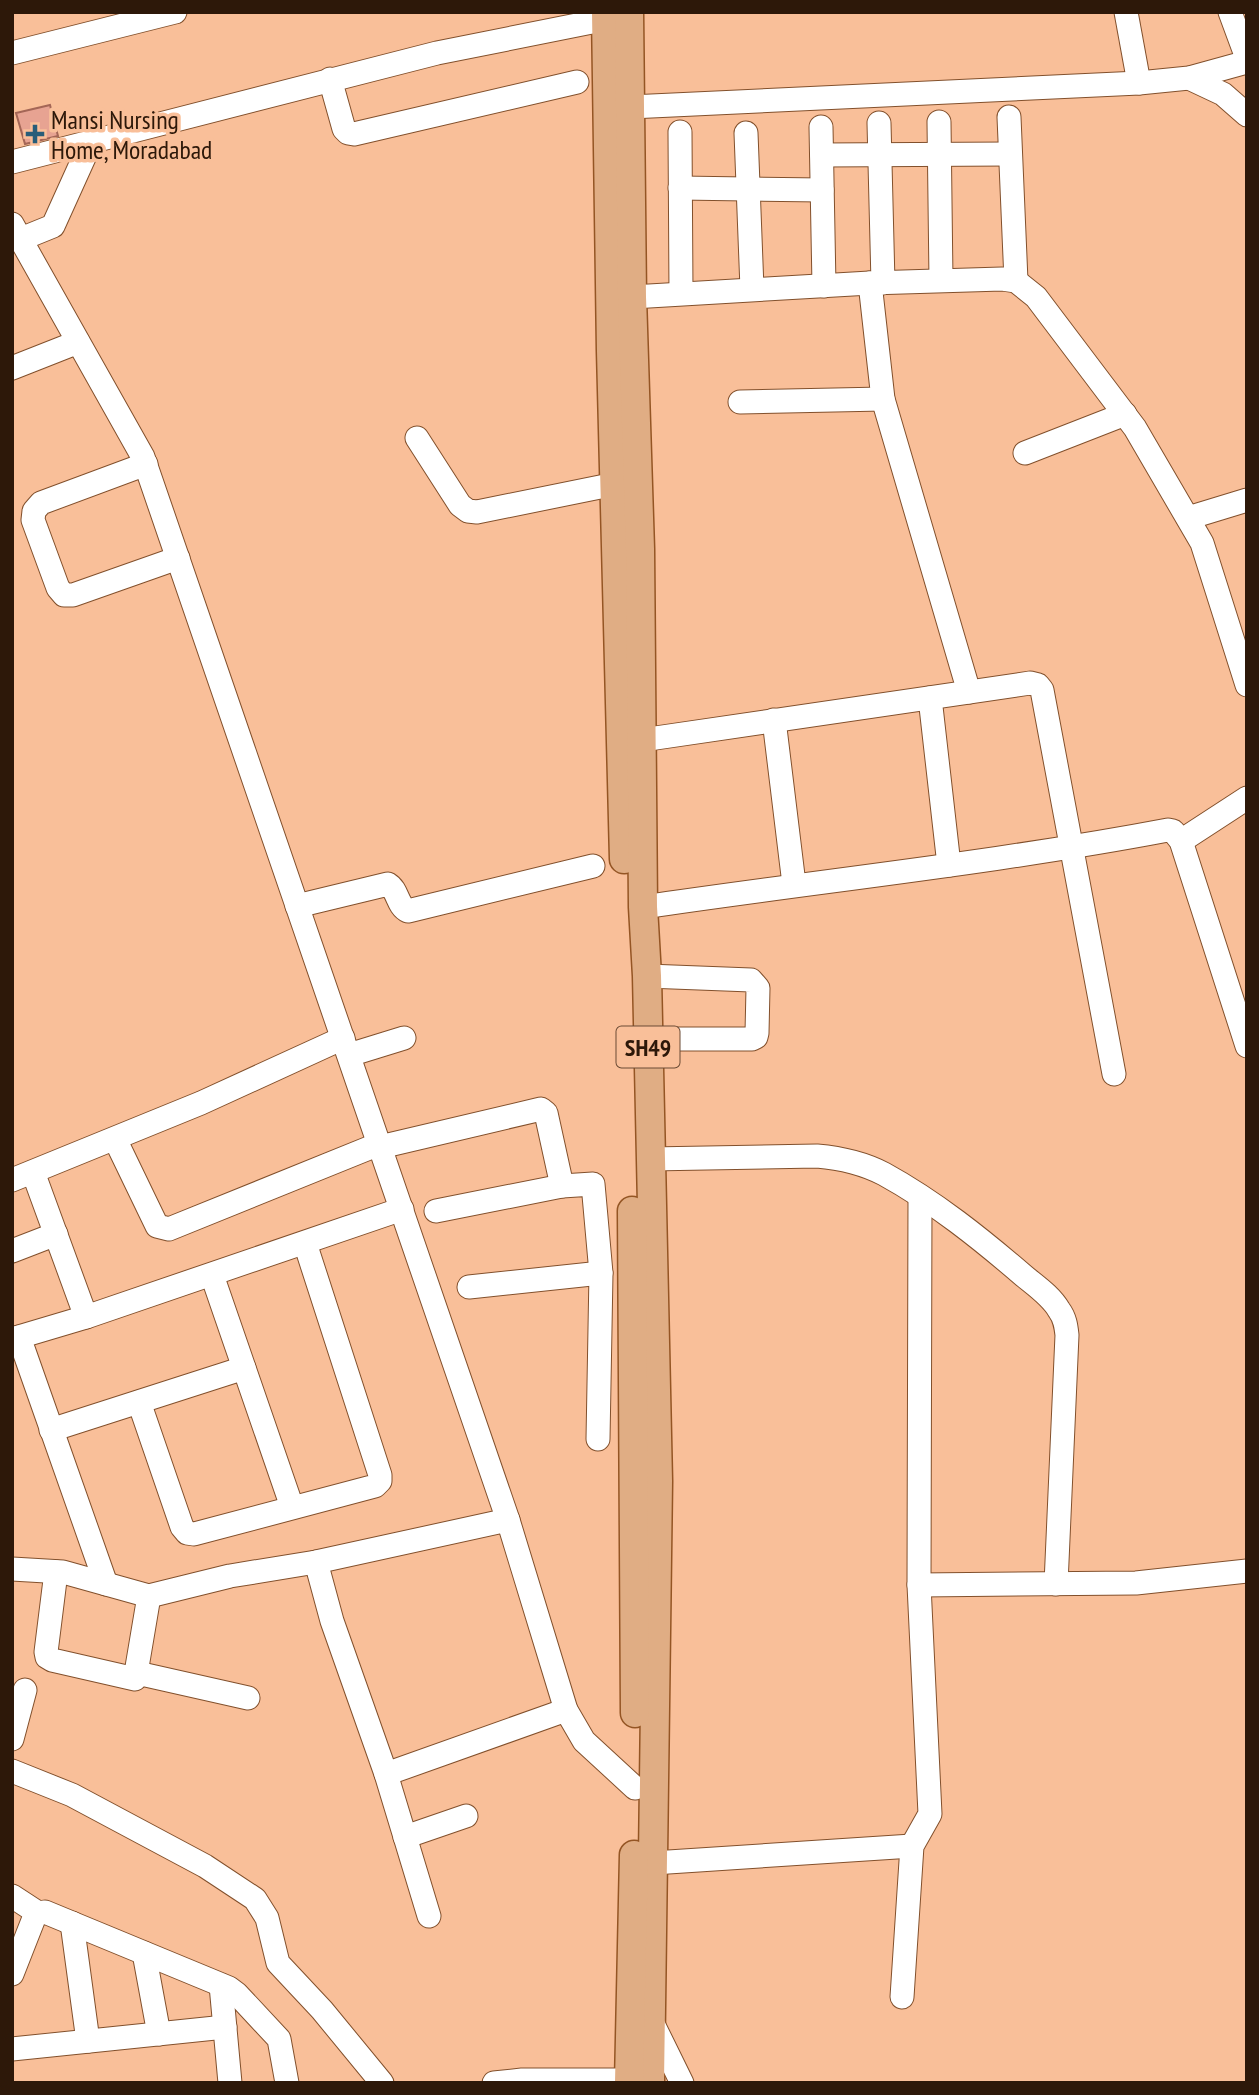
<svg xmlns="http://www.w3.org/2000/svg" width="1259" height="2095" font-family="'PT Sans Narrow',sans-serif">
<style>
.building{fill:#e7a392;stroke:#a46656;stroke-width:2}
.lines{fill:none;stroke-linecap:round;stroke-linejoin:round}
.minor-casing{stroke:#82502c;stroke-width:25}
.major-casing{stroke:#945524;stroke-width:31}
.minor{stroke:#fff;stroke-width:23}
.major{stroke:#e0ad84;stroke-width:28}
.poi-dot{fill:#285d79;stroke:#f9bf99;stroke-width:2.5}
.labels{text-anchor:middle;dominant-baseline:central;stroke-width:7;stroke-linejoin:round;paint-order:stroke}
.shield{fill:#f9bf99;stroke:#6a4a34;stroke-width:2}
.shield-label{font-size:24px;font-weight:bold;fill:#2d1809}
.poi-label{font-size:26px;fill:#2d1809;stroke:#f9bf99;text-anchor:start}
</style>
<rect width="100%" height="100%" fill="#f9bf99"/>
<!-- building -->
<path class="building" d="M50,105L58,136L25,144L16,113Z"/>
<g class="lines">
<defs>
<g id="minor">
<path d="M1126,12L1139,83"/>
<path d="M1230,12L1247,58"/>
<path d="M12,53L175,12"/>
<path d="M1189,78L1223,94L1247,115"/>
<path d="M330,79L344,129L348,133L354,134L577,82"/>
<path d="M630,107L1139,83L1189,78L1247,62"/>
<path d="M1009,117L1016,281"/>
<path d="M939,122L941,280"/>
<path d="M879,123L883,283"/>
<path d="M821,127L824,286"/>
<path d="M680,132L681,293"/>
<path d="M746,133L752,289"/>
<path d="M822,155L1010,154"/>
<path d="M12,162L437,53L607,19"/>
<path d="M680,188L822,190"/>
<path d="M12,224L143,457L508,1520L566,1710L584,1741L635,1788"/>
<path d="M21,239L53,226L91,142"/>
<path d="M870,283L883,399L969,692"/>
<path d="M632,297L870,283L1002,279L1016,281L1036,297L1135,428L1202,543L1247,685"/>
<path d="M12,368L78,342"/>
<path d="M740,402L883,399"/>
<path d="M417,438L460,505L468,511L477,512L615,484"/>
<path d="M1025,453L1125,414"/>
<path d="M146,464L41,503L34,511L33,520L58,588L64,595H73L178,558"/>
<path d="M1188,518L1247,500"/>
<path d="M930,698L949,865"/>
<path d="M774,720L794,884"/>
<path d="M642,740L1030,683L1038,685L1042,690L1114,1074"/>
<path d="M1181,841L1247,798"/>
<path d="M297,906L388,884C398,890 397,906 408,911L593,866"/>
<path d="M643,907C818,881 994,863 1168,830L1173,831L1181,841L1247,1046"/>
<path d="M647,976L751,980L758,988L757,1033L756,1037L752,1039H648"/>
<path d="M349,1055L404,1038"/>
<path d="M115,1139L157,1226L169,1229L379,1144"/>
<path d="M380,1147L541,1109L546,1113L562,1186"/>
<path d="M650,1159L817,1156C840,1158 863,1163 884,1174C935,1202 981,1239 1024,1276C1036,1286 1051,1296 1059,1310C1065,1318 1066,1326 1067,1335L1056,1584"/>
<path d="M33,1172L86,1317"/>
<path d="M12,1180L201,1103L343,1038"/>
<path d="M436,1211L562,1186L593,1184L601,1273L598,1439"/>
<path d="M12,1251L56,1234"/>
<path d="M212,1275L292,1507"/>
<path d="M469,1287L601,1273"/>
<path d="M19,1337L106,1584"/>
<path d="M12,1339L86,1317L402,1209"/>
<path d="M139,1402L182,1527L187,1533L194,1534L375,1486L380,1481V1475L305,1243"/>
<path d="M51,1430L244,1368"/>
<path d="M316,1562L332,1621L386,1774L429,1916"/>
<path d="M12,1569L63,1572L149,1596L230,1576L316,1562L508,1520"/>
<path d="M56,1572L46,1652L47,1657L52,1660L135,1679L149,1596"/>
<path d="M919,1585L1136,1583L1247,1571"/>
<path d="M137,1673L248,1698"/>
<path d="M12,1739L25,1690"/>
<path d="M12,1771L72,1795L205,1866L255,1899L267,1918L278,1963L322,2010L382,2083"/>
<path d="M386,1774L566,1710"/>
<path d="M405,1837L466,1816"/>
<path d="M653,1863L912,1846"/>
<path d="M12,1896L38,1913"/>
<path d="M72,1923L88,2041"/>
<path d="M144,1953L159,2034"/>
<path d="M12,1974L34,1918L38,1913L45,1912L229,1988L237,1994L279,2039L287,2083"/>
<path d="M221,1985L230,2083"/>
<path d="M902,1997L912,1846L930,1814L919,1585L920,1197"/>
<path d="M652,2022L682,2083"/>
<path d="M12,2049L225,2027"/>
<path d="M494,2083L522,2080H629"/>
</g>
<g id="major">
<path d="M606,12L611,351L624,859"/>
<path d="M629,12L632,297L640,549L643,907L647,976L658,1481L650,2083"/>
<path d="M632,1211L635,1713"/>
<path d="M629,2083L634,1855"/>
</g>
</defs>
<!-- minor casing -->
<use href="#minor" class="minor-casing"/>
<!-- major casing -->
<use href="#major" class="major-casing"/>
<!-- minor -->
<use href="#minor" class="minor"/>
<!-- major -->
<use href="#major" class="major"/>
</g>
<!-- markers -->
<path class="poi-dot" d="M31.5 123.5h7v7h7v7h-7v7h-7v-7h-7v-7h7z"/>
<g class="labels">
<!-- shield labels -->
<rect class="shield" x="616.5" y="1026.5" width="63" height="41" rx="5"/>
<g class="shield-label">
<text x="648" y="1047">SH49</text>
</g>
<!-- poi labels -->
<g class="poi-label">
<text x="51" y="119">Mansi Nursing<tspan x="51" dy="30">Home, Moradabad</tspan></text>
</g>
</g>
<!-- border -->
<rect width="1259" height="2095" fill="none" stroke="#2d1809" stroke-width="28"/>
</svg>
